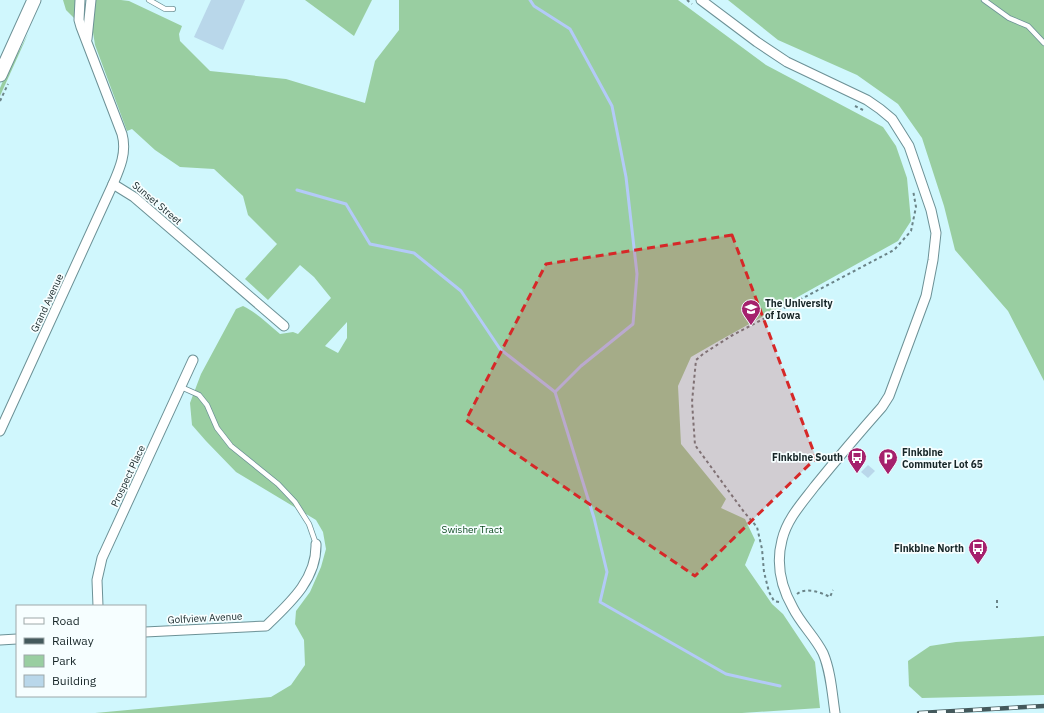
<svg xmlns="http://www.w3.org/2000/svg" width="1044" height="713" font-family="'IBM Plex Sans',sans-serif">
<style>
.green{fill:#99cea1;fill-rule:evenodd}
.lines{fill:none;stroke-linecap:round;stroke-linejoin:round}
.stream{stroke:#b3caf8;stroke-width:3}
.building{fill:#b9d7ea}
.service-casing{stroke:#6c9196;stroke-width:6}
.minor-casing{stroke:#6c9196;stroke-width:11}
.secondary-casing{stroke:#6c9196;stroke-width:15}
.path{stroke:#6b8488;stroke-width:2;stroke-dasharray:3 3;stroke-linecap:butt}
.service{stroke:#fff;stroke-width:4.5}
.minor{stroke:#fff;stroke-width:9}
.secondary{stroke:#fff;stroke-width:13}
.rail-casing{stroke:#44595c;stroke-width:4.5}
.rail{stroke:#f6feff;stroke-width:3;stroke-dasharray:9;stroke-linecap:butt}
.marked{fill:#d62828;fill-opacity:0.2;stroke:#d62828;stroke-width:3;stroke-dasharray:8 5;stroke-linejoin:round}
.labels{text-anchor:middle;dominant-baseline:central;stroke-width:3.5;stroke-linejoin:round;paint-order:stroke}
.street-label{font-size:10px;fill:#172628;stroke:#f6feff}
.poi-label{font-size:10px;font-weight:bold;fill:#172628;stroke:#f6feff;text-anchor:start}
.park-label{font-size:10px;fill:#0e4b20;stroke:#f6feff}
</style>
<rect width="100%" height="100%" fill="#d0f7fd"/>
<!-- green -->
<g class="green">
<path d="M63,0H76V24L74,18L66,10Z"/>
<path d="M94,0H121L129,1L182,26L179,34L180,41L210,71L286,79L365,103L375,61L399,30V0H678L766,65L883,127L896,146L907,178L911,221L898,241L717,342L691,357L678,386L681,444L726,499L721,508L745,519L755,540L745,565L772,604L783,614L815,662L820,708L742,713H95L271,697L291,685L305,665L304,640L295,624L296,611L310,592L321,567L326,549L323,532L316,520L236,472L206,441L192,425L190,403L201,374L236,309L243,306C257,313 268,324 280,334L293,332L298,334L331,298L314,277L300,265L268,300L245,279L277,244L248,215L243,196L214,169L180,167L155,150L132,129L127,131L95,45L92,26ZM347,322V338L338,353L325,346Z"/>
<path d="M305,0H372L354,36Z"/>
<path d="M728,0H1044V381L1008,311L955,250L944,206L922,138L898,104L857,75L778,40Z"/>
<path d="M28,34L0,96V88L3,81Z"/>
<path d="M1044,636V695L922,698L909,686L908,661L930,646L956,642Z"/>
</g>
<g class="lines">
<!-- stream -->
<g class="stream">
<path d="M530,0L534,6L570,29L612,106L626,177L637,274L633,324L581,366L555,392L594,518L607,572L600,602L726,674L780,686"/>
<path d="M297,190L346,204L370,244L414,253L461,291L500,349L555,392"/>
</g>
</g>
<!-- building -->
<g class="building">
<path d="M211,0H245L223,50L194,37Z"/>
<path d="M868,465L875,471L868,478L861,472Z"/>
</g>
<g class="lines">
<defs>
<g id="service">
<path d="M149,0L165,9H173"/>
<path d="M984,0L1009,18L1028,26L1044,43"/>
<path d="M181,387L199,395L207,405L217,428L231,446L278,484L295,502L309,524L316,544"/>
</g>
<g id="minor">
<path d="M701,0L757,42L787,62L867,100L880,109L892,119L909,146L931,210L936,233L933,260L926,296L889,396L882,407C859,433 837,459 815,486C802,503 787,519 782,540C776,563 781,587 793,608C801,624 815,637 823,653C831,672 832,693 835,713"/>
<path d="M87,39L91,0"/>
<path d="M113,184L134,197L284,326"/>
<path d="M0,431L113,184C120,168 127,152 122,134L81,27L79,20L80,0"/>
<path d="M98,606L97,580L102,558L193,360"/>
<path d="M145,632L266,626C290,603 317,579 316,544"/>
<path d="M0,640L17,639"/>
</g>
<path id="secondary" d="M0,75L34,0"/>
</defs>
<!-- service casing -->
<use href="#service" class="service-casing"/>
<!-- minor casing -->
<use href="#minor" class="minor-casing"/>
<!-- secondary casing -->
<use href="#secondary" class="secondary-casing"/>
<!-- path -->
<g class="path">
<path d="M687,0L692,4"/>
<path d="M0,101L8,84"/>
<path d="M855,106L863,110"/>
<path d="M797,594C806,587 820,592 830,597L833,590"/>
<path d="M997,600V608"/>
<path d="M779,602L774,601L769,592L764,572L762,549L757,527L744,512L695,445L692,402L696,360L703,354L731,336L894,250L911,231L916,207L913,190"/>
</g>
<!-- service -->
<use href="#service" class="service"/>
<!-- minor -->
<use href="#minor" class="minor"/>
<!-- secondary -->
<use href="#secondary" class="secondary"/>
<defs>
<path id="rail" d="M919,713L1044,706"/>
</defs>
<!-- rail casing -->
<use href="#rail" class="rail-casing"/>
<!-- rail -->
<use href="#rail" class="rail"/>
</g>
<!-- marked area -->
<path class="marked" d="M732,235L816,458L695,576L466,420L546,264Z"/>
<!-- icons -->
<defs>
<symbol id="university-pin" viewBox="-11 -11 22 30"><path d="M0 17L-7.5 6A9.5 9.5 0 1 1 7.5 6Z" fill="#a5216d" stroke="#f6feff"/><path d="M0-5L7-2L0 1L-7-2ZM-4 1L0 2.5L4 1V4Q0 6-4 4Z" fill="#fff"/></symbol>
<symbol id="bus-pin" viewBox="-11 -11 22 30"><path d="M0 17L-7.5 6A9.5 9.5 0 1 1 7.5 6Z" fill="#a5216d" stroke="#f6feff"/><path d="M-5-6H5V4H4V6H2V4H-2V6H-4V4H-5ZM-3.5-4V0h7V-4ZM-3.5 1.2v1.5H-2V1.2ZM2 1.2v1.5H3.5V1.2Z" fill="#fff"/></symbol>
<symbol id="parking-pin" viewBox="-11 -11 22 30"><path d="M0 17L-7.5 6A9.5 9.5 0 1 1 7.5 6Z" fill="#a5216d" stroke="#f6feff"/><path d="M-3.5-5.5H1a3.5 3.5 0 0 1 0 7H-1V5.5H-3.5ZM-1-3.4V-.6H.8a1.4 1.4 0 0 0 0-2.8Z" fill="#fff"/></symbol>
</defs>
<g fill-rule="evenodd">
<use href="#university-pin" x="740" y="298" width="22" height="30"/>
<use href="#bus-pin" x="846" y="446" width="22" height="30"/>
<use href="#parking-pin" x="877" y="447" width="22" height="30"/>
<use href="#bus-pin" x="967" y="537" width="22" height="30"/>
</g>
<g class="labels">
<!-- street labels -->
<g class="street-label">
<text transform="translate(157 203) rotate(40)">Sunset Street</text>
<text transform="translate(47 303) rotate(-65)">Grand Avenue</text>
<text transform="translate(128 476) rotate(-65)">Prospect Place</text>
<text transform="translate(205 618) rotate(-3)">Golfview Avenue</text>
</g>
<!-- poi labels -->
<g class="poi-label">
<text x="765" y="303">The University<tspan x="765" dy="12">of Iowa</tspan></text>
<text x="902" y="452">Finkbine<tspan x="902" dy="12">Commuter Lot 65</tspan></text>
<text x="843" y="457" text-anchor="end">Finkbine South</text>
<text x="964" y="548" text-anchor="end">Finkbine North</text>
</g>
<!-- park labels -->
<g class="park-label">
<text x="472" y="529">Swisher Tract</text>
</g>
</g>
<!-- legend -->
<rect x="16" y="605" width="130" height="92" fill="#f6feff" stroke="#9da8a9"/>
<rect x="24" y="618" width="20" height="6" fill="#ffffff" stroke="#9da8a9"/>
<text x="52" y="625" font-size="12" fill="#172628">Road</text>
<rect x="24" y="638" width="20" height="6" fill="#44595c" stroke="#9da8a9"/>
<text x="52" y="645" font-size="12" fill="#172628">Railway</text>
<rect x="24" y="655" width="20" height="12" fill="#99cea1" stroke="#9da8a9"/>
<text x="52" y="665" font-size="12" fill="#172628">Park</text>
<rect x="24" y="675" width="20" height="12" fill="#b9d7ea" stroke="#9da8a9"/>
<text x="52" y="685" font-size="12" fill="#172628">Building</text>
</svg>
